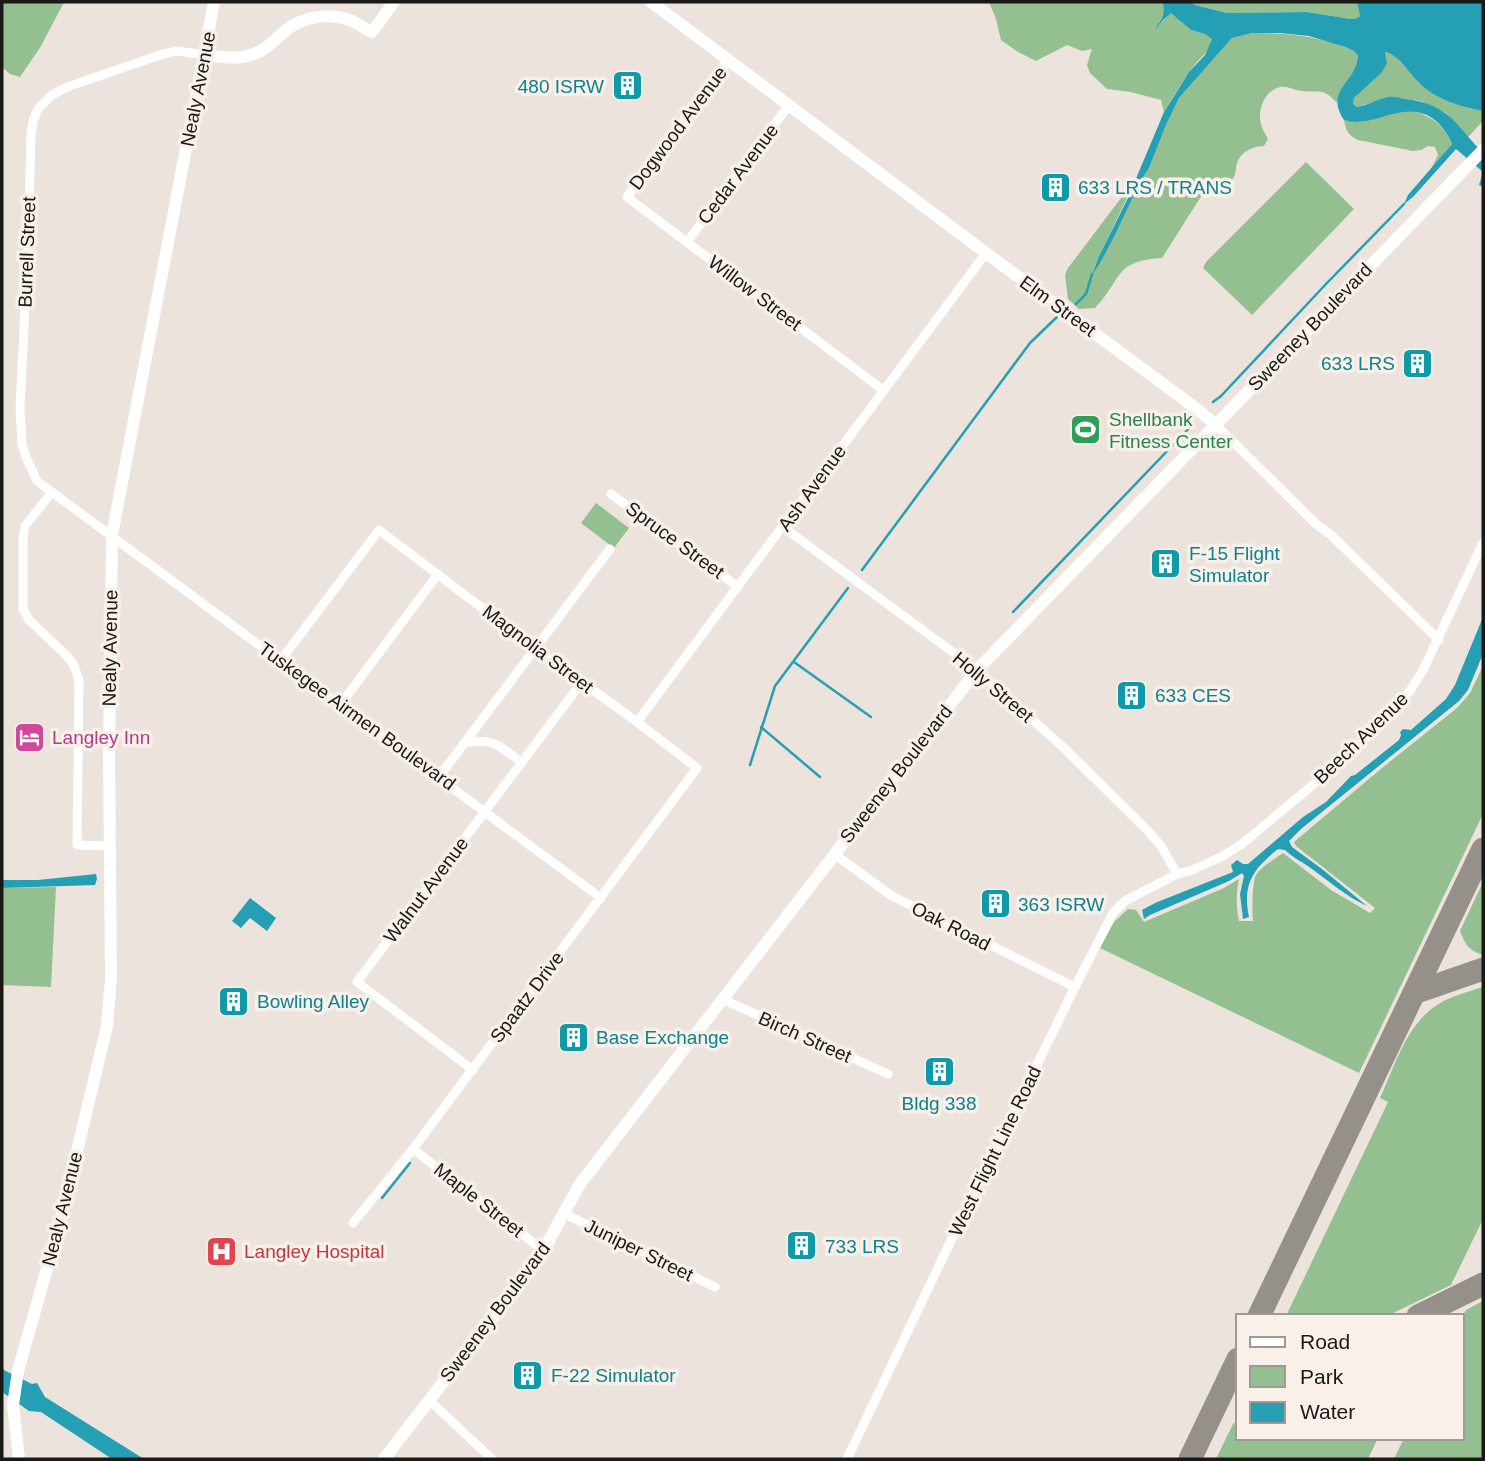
<svg xmlns="http://www.w3.org/2000/svg" width="1485" height="1461" font-family="Helvetica,sans-serif">
<style>
.green{fill:#94bf90}
.water{fill:#259fb4}
.lines{fill:none;stroke-linecap:round;stroke-linejoin:round}
.stream{stroke:#259fb4;stroke-width:2.5}
.taxiway{stroke:#96908b;stroke-width:23}
.street{stroke:#fff;stroke-width:9}
.secondary{stroke:#fff;stroke-width:12}
.labels{text-anchor:middle;dominant-baseline:central;stroke-width:7;stroke-linejoin:round;paint-order:stroke}
.culture-label{font-size:19px;fill:#0d838f;stroke:#f8f0e9;text-anchor:start}
.street-label{font-size:19px;fill:#1b1916;stroke:#f8f0e9}
.leisure-label{font-size:19px;fill:#27864d;stroke:#f8f0e9;text-anchor:start}
.hotel-label{font-size:19px;fill:#b23c85;stroke:#f8f0e9;text-anchor:start}
.health-label{font-size:19px;fill:#be3a42;stroke:#f8f0e9;text-anchor:start}
</style>
<rect width="100%" height="100%" fill="#ebe3dc"/>
<!-- green -->
<g class="green">
<path d="M2,2H64L41,46L20,77L10,74L2,67Z"/>
<path d="M989,2H1162C1167,12 1160,18 1158,26L1171,12L1191,30L1205,34L1212,39C1207,55 1202,55 1193,67C1182,82 1173,96 1164,112L1161,100L1131,92L1107,89L1090,73L1087,65L1092,49L1082,51L1067,45L1036,61L1018,52L1001,40L996,19Z"/>
<path d="M1191,2H1357L1360,16L1355,19H1351L1307,12L1227,13L1195,5Z"/>
<path d="M1252,33C1288,33 1320,36 1354,51L1358,56C1357,74 1340,85 1337,103C1323,87 1320,93 1302,91C1294,90 1287,86 1280,87C1265,90 1257,110 1261,124C1262,129 1266,135 1268,139L1264,146C1254,146 1241,151 1237,163C1235,171 1237,176 1229,183C1221,190 1209,191 1200,198L1162,258C1113,261 1123,279 1095,308L1079,309L1068,299L1065,275L1068,268L1137,177L1099,256L1093,272L1117,231L1141,180L1149,168L1166,125L1179,98L1232,38Z"/>
<path d="M1386,52C1400,57 1408,71 1418,82C1434,99 1461,107 1483,111V121L1468,137L1446,113L1421,101L1389,97L1357,107L1353,104L1354,98L1362,90Z"/>
<path d="M1407,110C1429,114 1443,123 1452,144L1431,169L1438,155L1435,147L1428,146L1421,150L1413,151L1358,140C1348,135 1346,131 1344,120L1361,122Z"/>
<path d="M1306,162L1354,209L1252,315L1203,268L1206,262Z"/>
<path d="M596,503L629,528L614,548L581,523Z"/>
<path d="M1483,666V814L1359,1073L1100,948L1114,922L1128,909L1136,910L1144,922L1224,888L1239,879C1236,893 1236,907 1239,921H1253C1252,912 1252,883 1256,875C1261,867 1276,858 1283,853L1331,890L1370,913L1375,908L1296,846L1294,842L1382,768L1457,708L1470,693Z"/>
<path d="M1483,882V955C1469,951 1465,944 1460,931Z"/>
<path d="M56,887L51,987L2,985V992V888Z"/>
<path d="M1483,987V1219L1451,1285L1387,1316H1286L1388,1102L1380,1098C1395,1066 1406,1025 1437,1005C1451,996 1468,992 1483,987Z"/>
<path d="M1483,1301V1459H1394L1404,1438H1462V1317L1466,1310Z"/>
<path d="M1238,1420V1438H1378L1368,1459H1216L1233,1424Z"/>
</g>
<!-- water -->
<g class="water">
<path d="M1162,2H1191L1195,5L1227,13L1307,12L1351,19H1355L1360,16L1357,2H1483V111C1461,107 1434,99 1418,82C1408,72 1401,57 1386,52L1385,53L1387,63L1382,72L1354,98L1353,104L1357,107C1368,105 1378,99 1388,97C1393,96 1400,98 1405,99C1449,104 1455,124 1483,153V187L1479,185L1483,172L1456,149L1413,197L1404,204L1408,195L1452,144C1447,132 1439,121 1427,115C1397,102 1373,129 1344,120C1324,90 1356,83 1358,56L1354,51L1345,47L1309,36L1280,33H1252L1232,38L1179,98L1166,125L1149,168L1141,180L1117,231L1100,263L1092,275L1099,256L1127,200L1164,112L1189,72L1205,55L1212,39L1205,34L1191,30L1171,13L1163,20L1155,30C1160,20 1167,13 1162,2Z"/>
<path d="M1483,617V654L1468,690L1459,701L1301,829L1289,841L1292,847L1322,869L1367,906C1347,897 1330,882 1312,869C1303,862 1293,858 1285,850L1278,849C1253,869 1242,884 1249,917L1243,919L1240,894L1244,876L1242,873L1229,881L1150,915L1144,919L1142,910L1155,903L1233,872L1231,865L1237,860L1243,864H1248L1303,817L1326,802L1351,776L1355,775L1399,740L1401,735L1400,732L1403,729L1411,730L1446,699L1455,685Z"/>
<path d="M96,874L97,879L95,885L2,888V880H38Z"/>
<path d="M250,898L276,918L267,931L250,918L241,928L232,921Z"/>
<path d="M2,1367L4,1370L32,1384L37,1383L45,1397L144,1459H112L41,1412L29,1411L2,1392Z"/>
</g>
<g class="lines">
<!-- stream -->
<g class="stream">
<path d="M1076,304L1086,294L1092,274"/>
<path d="M1213,402L1221,396L1326,284L1404,204"/>
<path d="M862,570L1030,343L1058,316"/>
<path d="M1013,612L1193,424"/>
<path d="M794,662L871,717"/>
<path d="M761,727L820,777"/>
<path d="M750,765L775,686L848,588"/>
<path d="M382,1198L410,1163"/>
</g>
<!-- taxiway -->
<g class="taxiway">
<path d="M1414,993L1483,969"/>
<path d="M1259,1316L1483,849"/>
<path d="M1418,1316L1483,1284"/>
<path d="M1190,1459L1238,1359"/>
</g>
<!-- street -->
<g class="street">
<path d="M205,55L177,51L163,54L67,87L52,95L38,109L33,121L31,136L28,246L20,408L22,444L26,457L37,481L601,898"/>
<path d="M729,59L627,197L883,390"/>
<path d="M687,242L789,105"/>
<path d="M1215,424L1316,524L1330,534L1439,640"/>
<path d="M52,492L25,526L23,538V609L29,620L66,655L74,665L79,681L77,845L110,846"/>
<path d="M611,494L738,587"/>
<path d="M783,527L977,670L1064,748L1146,829L1161,846L1177,874"/>
<path d="M281,660L379,530L535,648L637,722L697,768L413,1149L353,1223"/>
<path d="M340,705L438,574"/>
<path d="M637,722L986,253"/>
<path d="M464,743C491,737 501,746 522,763"/>
<path d="M439,777L610,549"/>
<path d="M834,854L892,896L1075,987"/>
<path d="M722,999L888,1074"/>
<path d="M473,1070L357,982L582,682"/>
<path d="M413,1149L544,1251"/>
<path d="M563,1213L715,1287"/>
<path d="M429,1400L492,1459"/>
<path d="M847,1459L946,1251L1075,987L1113,913L1125,901L1177,874L1190,871L1221,857L1242,844L1314,784L1375,730L1410,691L1423,670L1483,543"/>
</g>
<!-- secondary -->
<g class="secondary">
<path d="M651,2L986,253L1197,409L1215,424"/>
<path d="M205,55C222,57 237,60 254,54C266,50 275,40 285,31C303,16 330,12 352,21C359,24 365,29 372,32L394,2"/>
<path d="M19,1459L13,1405L18,1371L59,1226L107,1026L111,978L109,755L112,535L214,2"/>
<path d="M384,1459L539,1258L580,1184L977,670L1483,150"/>
</g>
</g>
<!-- icons -->
<defs>
<symbol id="building-square" viewBox="-11 -11 22 22"><rect x="-9" y="-9" width="18" height="18" rx="4" fill="#0f9aa8" stroke="#f8f0e9"/><path d="M-4-6H4V6H1V3H-1V6H-4ZM-2.5-4.3h1.7v1.8h-1.7ZM.8-4.3h1.7v1.8H.8ZM-2.5-1h1.7V.8h-1.7ZM.8-1h1.7V.8H.8Z" fill="#fff"/></symbol>
<symbol id="stadium-square" viewBox="-11 -11 22 22"><rect x="-9" y="-9" width="18" height="18" rx="4" fill="#2e9e5b" stroke="#f8f0e9"/><path d="M0-5a6.5 5 0 1 0 0 10a6.5 5 0 1 0 0-10ZM-3.5-1.8h7v3.6h-7Z" fill="#fff"/></symbol>
<symbol id="hotel-square" viewBox="-11 -11 22 22"><rect x="-9" y="-9" width="18" height="18" rx="4" fill="#d1479c" stroke="#f8f0e9"/><path d="M-6-4.5h1.5V1H6V5H4.5V3h-9V5H-6ZM-4 0a1.8 1.8 0 1 1 3.6 0ZM.5 0V-2.5h3Q6-2.5 6 0Z" fill="#fff"/></symbol>
<symbol id="hospital-square" viewBox="-11 -11 22 22"><rect x="-9" y="-9" width="18" height="18" rx="4" fill="#e0444e" stroke="#f8f0e9"/><path d="M-5-5h3v3.5h4V-5h3V5h-3V1.5h-4V5h-3Z" fill="#fff"/></symbol>
</defs>
<g fill-rule="evenodd">
<use href="#building-square" x="610" y="68" width="35" height="35"/>
<use href="#building-square" x="1038" y="170" width="35" height="35"/>
<use href="#building-square" x="1400" y="346" width="35" height="35"/>
<use href="#stadium-square" x="1068" y="412" width="35" height="35"/>
<use href="#building-square" x="1148" y="546" width="35" height="35"/>
<use href="#building-square" x="1114" y="678" width="35" height="35"/>
<use href="#hotel-square" x="12" y="720" width="35" height="35"/>
<use href="#building-square" x="978" y="886" width="35" height="35"/>
<use href="#building-square" x="216" y="984" width="35" height="35"/>
<use href="#building-square" x="556" y="1020" width="35" height="35"/>
<use href="#building-square" x="922" y="1054" width="35" height="35"/>
<use href="#building-square" x="784" y="1228" width="35" height="35"/>
<use href="#hospital-square" x="204" y="1234" width="35" height="35"/>
<use href="#building-square" x="510" y="1358" width="35" height="35"/>
</g>
<g class="labels">
<!-- culture labels -->
<g class="culture-label">
<text x="604" y="86" text-anchor="end">480 ISRW</text>
<text x="1078" y="187">633 LRS / TRANS</text>
<text x="1395" y="363" text-anchor="end">633 LRS</text>
<text x="1189" y="553">F-15 Flight<tspan x="1189" dy="22">Simulator</tspan></text>
<text x="1155" y="695">633 CES</text>
<text x="1018" y="904">363 ISRW</text>
<text x="257" y="1001">Bowling Alley</text>
<text x="596" y="1037">Base Exchange</text>
<text x="939" y="1103" text-anchor="middle">Bldg 338</text>
<text x="825" y="1246">733 LRS</text>
<text x="551" y="1375">F-22 Simulator</text>
</g>
<!-- street labels -->
<g class="street-label">
<text transform="translate(198 89) rotate(-79)">Nealy Avenue</text>
<text transform="translate(678 128) rotate(-53)">Dogwood Avenue</text>
<text transform="translate(738 174) rotate(-53)">Cedar Avenue</text>
<text transform="translate(27 252) rotate(-88)">Burrell Street</text>
<text transform="translate(755 293) rotate(37)">Willow Street</text>
<text transform="translate(1058 306) rotate(36)">Elm Street</text>
<text transform="translate(1310 327) rotate(-46)">Sweeney Boulevard</text>
<text transform="translate(812 488) rotate(-54)">Ash Avenue</text>
<text transform="translate(675 540) rotate(36)">Spruce Street</text>
<text transform="translate(110 648) rotate(-89)">Nealy Avenue</text>
<text transform="translate(538 649) rotate(37)">Magnolia Street</text>
<text transform="translate(993 687) rotate(40)">Holly Street</text>
<text transform="translate(357 716) rotate(36)">Tuskegee Airmen Boulevard</text>
<text transform="translate(1361 738) rotate(-44)">Beech Avenue</text>
<text transform="translate(896 774) rotate(-52)">Sweeney Boulevard</text>
<text transform="translate(426 890) rotate(-53)">Walnut Avenue</text>
<text transform="translate(951 926) rotate(27)">Oak Road</text>
<text transform="translate(527 997) rotate(-53)">Spaatz Drive</text>
<text transform="translate(805 1037) rotate(24)">Birch Street</text>
<text transform="translate(995 1151) rotate(-64)">West Flight Line Road</text>
<text transform="translate(479 1200) rotate(38)">Maple Street</text>
<text transform="translate(62 1209) rotate(-76)">Nealy Avenue</text>
<text transform="translate(639 1250) rotate(26)">Juniper Street</text>
<text transform="translate(495 1312) rotate(-53)">Sweeney Boulevard</text>
</g>
<!-- leisure labels -->
<g class="leisure-label">
<text x="1109" y="419">Shellbank<tspan x="1109" dy="22">Fitness Center</tspan></text>
</g>
<!-- hotel labels -->
<g class="hotel-label">
<text x="52" y="737">Langley Inn</text>
</g>
<!-- health labels -->
<g class="health-label">
<text x="244" y="1251">Langley Hospital</text>
</g>
</g>
<!-- border -->
<rect width="1485" height="1461" fill="none" stroke="#1b1916" stroke-width="7"/>
<!-- legend -->
<rect x="1236" y="1314" width="228" height="126" fill="#f8f0e9" stroke="#a09a95" stroke-width="2"/>
<rect x="1250" y="1337" width="35" height="10" fill="#ffffff" stroke="#a09a95" stroke-width="2"/>
<text x="1300" y="1349" font-size="21" fill="#1b1916">Road</text>
<rect x="1250" y="1366" width="35" height="21" fill="#94bf90" stroke="#a09a95" stroke-width="2"/>
<text x="1300" y="1384" font-size="21" fill="#1b1916">Park</text>
<rect x="1250" y="1402" width="35" height="21" fill="#259fb4" stroke="#a09a95" stroke-width="2"/>
<text x="1300" y="1419" font-size="21" fill="#1b1916">Water</text>
</svg>
